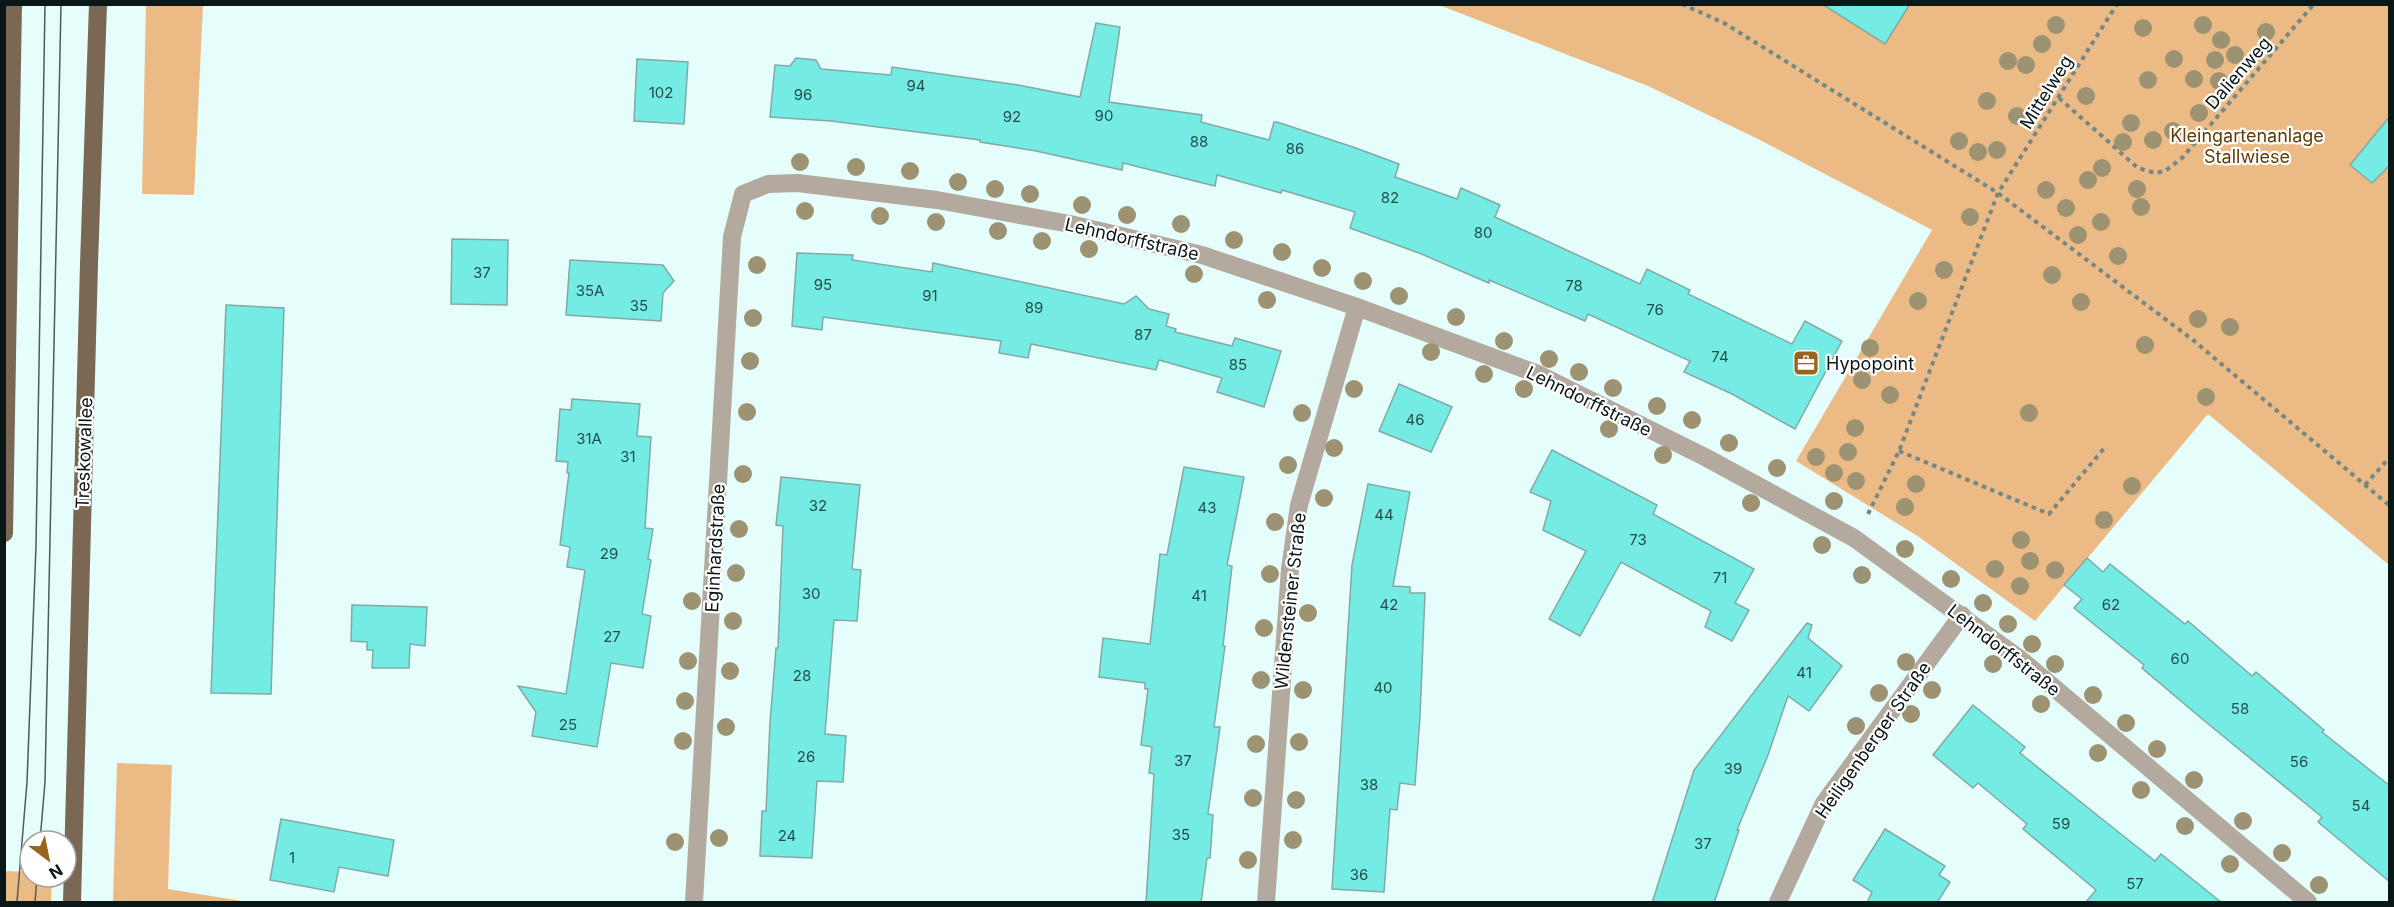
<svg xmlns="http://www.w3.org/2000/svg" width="2394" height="907" font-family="Inter,sans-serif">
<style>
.green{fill:#ecbb85}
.building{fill:#75ece3;stroke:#81a9a5;stroke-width:1.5}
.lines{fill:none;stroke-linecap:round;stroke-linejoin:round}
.path{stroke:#748886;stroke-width:4;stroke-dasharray:4.5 4.5;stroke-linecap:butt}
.minor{stroke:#b3a99e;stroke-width:18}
.major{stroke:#7a6855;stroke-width:18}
.tram{stroke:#4b5d5b;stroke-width:1.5}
.tree{fill:#9d9373}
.labels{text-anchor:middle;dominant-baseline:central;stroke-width:4.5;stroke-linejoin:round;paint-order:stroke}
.number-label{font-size:15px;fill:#244d4a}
.street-label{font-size:18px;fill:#091817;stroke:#fff}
.park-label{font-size:18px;fill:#623c04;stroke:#fff}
.poi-label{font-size:18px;fill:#091817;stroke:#fff;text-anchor:start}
</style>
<rect width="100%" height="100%" fill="#e5fefb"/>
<!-- green -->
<g class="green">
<path d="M146,5H203L194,195L142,194Z"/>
<path d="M1439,5H2389V565L2208,414L2035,621L1919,537L1796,461L1932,230L1760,140L1648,86Z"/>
<path d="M117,763L172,765L168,889L248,902H113Z"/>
<path d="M5,871L30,872V877H52L51,902H5Z"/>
</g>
<!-- building -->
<g class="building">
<path d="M1822,4H1910L1885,44Z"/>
<path d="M1096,23L1120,27L1109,102L1202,115L1201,122L1269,140L1274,122H1277L1353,147L1399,164L1395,177L1457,199L1461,188L1500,205L1495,217L1640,284L1647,269L1690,290L1688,294L1792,344L1805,321L1842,341L1795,429L1732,394L1684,372L1690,361L1588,314L1585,321L1489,280V283L1419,253L1350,228L1355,212L1282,190L1281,193L1217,175L1215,186L1123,163L1122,170L1036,151L980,142V140L831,121L770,117L775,65L790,66L796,58L816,60L821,69L891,75L892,67L1018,85L1080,97Z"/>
<path d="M637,59L688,62L684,124L634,121Z"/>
<path d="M2390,116V165L2372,183L2350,165Z"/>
<path d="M452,239L508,240L507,305L451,304Z"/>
<path d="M797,253L853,255L852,260L932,272L933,263L1124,304L1136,296L1149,309L1169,314L1166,326L1176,329L1175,332L1232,346L1235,338L1281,351L1264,407L1217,392L1222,378L1159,360L1156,370L1031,344L1028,358L999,353L1001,341L823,317L822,330L792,326Z"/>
<path d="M570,260L663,265L674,281L663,293L661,321L566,315Z"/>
<path d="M226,305L284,308L271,694L211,693Z"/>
<path d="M1399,384L1452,407L1431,452L1379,431Z"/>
<path d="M572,399L640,404L637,436L651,437L645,528L653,529L648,559L651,560L642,614L651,616L643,668L611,663L597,747L532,736L536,712L518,686L566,694L585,570L567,567L570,547L560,545L569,473H567L568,462L556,461L560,409L571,410Z"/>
<path d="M1552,450L1657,505L1653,514L1754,569L1735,603L1749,610L1732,641L1705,627L1711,611L1621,562L1580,636L1549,619L1586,551L1543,530L1551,501L1530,492Z"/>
<path d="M1184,467L1244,477L1227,565L1232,566L1223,646H1225L1214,727H1220L1208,814L1213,815L1210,858H1207L1201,903H1146L1154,774L1149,773L1152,747L1141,745L1148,689H1145V683L1099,677L1103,638L1150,644L1160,554L1167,555Z"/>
<path d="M781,477L860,485L852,569L861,570L857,621L834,620L825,734L846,736L843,782L817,781L812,858L760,856L762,811H766L770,723L776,648H778L783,526L776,525Z"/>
<path d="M1368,484L1410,492L1393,586L1410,587V593H1425L1420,716L1415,785L1400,783L1397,810L1390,809L1384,892L1332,889L1352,565Z"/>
<path d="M2087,558L2103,572L2110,564L2185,624L2188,621L2252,676L2256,672L2324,730L2322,732L2390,786V882L2318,822L2322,817L2201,718L2142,668L2144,665L2074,608L2082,599L2064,585Z"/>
<path d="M352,605L427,607L425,646L410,644L409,668H372L373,650H367V642L351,641Z"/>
<path d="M1807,623L1812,625L1808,638L1842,666L1809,711L1788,696L1768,755L1737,830H1739L1714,903H1652L1694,770Z"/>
<path d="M1973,705L2025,747L2020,753L2097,815L2155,861L2161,854L2222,903H2085L2096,890L2023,829L2027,824L1978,783L1973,788L1933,755Z"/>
<path d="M281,819L394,840L388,876L339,867L334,892L270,880Z"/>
<path d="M1885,829L1945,866L1939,875L1950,882L1937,903H1867L1872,892L1853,880Z"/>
</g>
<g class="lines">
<!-- path -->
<g class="path">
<path d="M1682,4L1724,23L1998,193L2193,340L2390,506"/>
<path d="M2059,98L2138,168L2155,173L2165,171L2182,158L2314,4"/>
<path d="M1899,451L2049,514L2106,446"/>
<path d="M2365,485L2390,457"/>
<path d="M1868,514L1899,451L1998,193L2117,4"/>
</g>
<!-- minor -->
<g class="minor">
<path d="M694,902L732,237L743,194L768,184L798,183L937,200L1070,224L1202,255L1357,307L1538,374L1705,457L1854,538L2020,659L2308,902"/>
<path d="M1266,902L1290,569L1299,505L1357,307"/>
<path d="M1778,902L1824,803L1962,615"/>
</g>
<!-- major -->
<g class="major">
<path d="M4,533L13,4"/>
<path d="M72,902L89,264L98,4"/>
</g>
<!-- tram -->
<g class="tram">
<path d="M40,841L45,782L61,4"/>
<path d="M17,902L27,782L36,546L45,4"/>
<path d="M35,902L37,877"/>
</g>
</g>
<!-- trees -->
<g class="tree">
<circle cx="2056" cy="25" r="9"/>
<circle cx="2203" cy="25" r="9"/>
<circle cx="2143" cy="28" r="9"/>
<circle cx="2266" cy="32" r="9"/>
<circle cx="2221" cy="40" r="9"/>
<circle cx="2042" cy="44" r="9"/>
<circle cx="2235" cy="55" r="9"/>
<circle cx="2174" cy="59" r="9"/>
<circle cx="2215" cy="60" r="9"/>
<circle cx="2008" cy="61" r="9"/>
<circle cx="2026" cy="65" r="9"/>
<circle cx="2194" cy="79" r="9"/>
<circle cx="2148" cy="80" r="9"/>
<circle cx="2219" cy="81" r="9"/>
<circle cx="2086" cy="96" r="9"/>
<circle cx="1987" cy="101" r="9"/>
<circle cx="2199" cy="113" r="9"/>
<circle cx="2017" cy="116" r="9"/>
<circle cx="2131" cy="123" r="9"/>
<circle cx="2173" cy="131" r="9"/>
<circle cx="2153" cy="140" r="9"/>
<circle cx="1959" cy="141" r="9"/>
<circle cx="2123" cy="142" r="9"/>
<circle cx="1997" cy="150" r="9"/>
<circle cx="1978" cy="152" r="9"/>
<circle cx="800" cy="162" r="9"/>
<circle cx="856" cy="167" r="9"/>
<circle cx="2102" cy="168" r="9"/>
<circle cx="910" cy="171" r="9"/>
<circle cx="2088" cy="180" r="9"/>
<circle cx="958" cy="182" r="9"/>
<circle cx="995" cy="189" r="9"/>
<circle cx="2137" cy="189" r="9"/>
<circle cx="2046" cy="190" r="9"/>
<circle cx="1030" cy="194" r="9"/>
<circle cx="1082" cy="205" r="9"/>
<circle cx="2141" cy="207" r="9"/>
<circle cx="2066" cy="208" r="9"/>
<circle cx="805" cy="211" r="9"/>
<circle cx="1127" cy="215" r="9"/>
<circle cx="880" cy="216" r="9"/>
<circle cx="1970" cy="217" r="9"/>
<circle cx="936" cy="222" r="9"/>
<circle cx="2101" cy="222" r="9"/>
<circle cx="1181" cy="224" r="9"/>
<circle cx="998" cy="231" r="9"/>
<circle cx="2078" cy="235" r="9"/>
<circle cx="1234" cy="240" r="9"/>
<circle cx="1042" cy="241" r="9"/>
<circle cx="1089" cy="249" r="9"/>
<circle cx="1282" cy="252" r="9"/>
<circle cx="2118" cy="256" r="9"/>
<circle cx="757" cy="265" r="9"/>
<circle cx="1322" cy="268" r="9"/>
<circle cx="1944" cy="270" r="9"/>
<circle cx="1194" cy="274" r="9"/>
<circle cx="2052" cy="275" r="9"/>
<circle cx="1363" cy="281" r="9"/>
<circle cx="1399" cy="296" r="9"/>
<circle cx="1267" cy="300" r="9"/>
<circle cx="1918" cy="301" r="9"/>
<circle cx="2081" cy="302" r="9"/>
<circle cx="1456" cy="317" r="9"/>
<circle cx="753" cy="318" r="9"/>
<circle cx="2198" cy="319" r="9"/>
<circle cx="2230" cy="327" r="9"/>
<circle cx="1504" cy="341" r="9"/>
<circle cx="2145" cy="345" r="9"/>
<circle cx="1870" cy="348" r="9"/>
<circle cx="1431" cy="352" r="9"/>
<circle cx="1549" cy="359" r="9"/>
<circle cx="750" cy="361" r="9"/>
<circle cx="1579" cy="372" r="9"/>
<circle cx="1484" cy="374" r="9"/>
<circle cx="1862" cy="380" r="9"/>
<circle cx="1613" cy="388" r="9"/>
<circle cx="1354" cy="389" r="9"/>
<circle cx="1524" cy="389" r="9"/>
<circle cx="1890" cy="395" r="9"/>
<circle cx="2206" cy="397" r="9"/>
<circle cx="1657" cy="406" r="9"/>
<circle cx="747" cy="412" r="9"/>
<circle cx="1302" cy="413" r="9"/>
<circle cx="2029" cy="413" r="9"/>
<circle cx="1692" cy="420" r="9"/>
<circle cx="1855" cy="428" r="9"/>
<circle cx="1609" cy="429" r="9"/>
<circle cx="1729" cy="443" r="9"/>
<circle cx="1334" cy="448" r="9"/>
<circle cx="1848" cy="452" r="9"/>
<circle cx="1663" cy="455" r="9"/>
<circle cx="1816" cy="457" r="9"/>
<circle cx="1288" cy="465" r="9"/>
<circle cx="1777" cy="468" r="9"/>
<circle cx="1834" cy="473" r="9"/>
<circle cx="743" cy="474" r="9"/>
<circle cx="1856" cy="481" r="9"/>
<circle cx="1916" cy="484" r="9"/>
<circle cx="2132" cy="486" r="9"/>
<circle cx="1324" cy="498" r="9"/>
<circle cx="1834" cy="501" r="9"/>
<circle cx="1751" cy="503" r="9"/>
<circle cx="1905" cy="507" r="9"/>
<circle cx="2104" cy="520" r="9"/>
<circle cx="1275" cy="522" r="9"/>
<circle cx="739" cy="529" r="9"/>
<circle cx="2021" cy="540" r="9"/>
<circle cx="1822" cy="545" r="9"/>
<circle cx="1905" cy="549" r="9"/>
<circle cx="2030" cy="561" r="9"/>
<circle cx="1995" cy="569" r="9"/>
<circle cx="2055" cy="570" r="9"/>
<circle cx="736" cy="573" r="9"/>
<circle cx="1270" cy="574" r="9"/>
<circle cx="1862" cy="575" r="9"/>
<circle cx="1951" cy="579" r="9"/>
<circle cx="2020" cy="586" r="9"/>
<circle cx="692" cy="601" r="9"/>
<circle cx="1983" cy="603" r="9"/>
<circle cx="1308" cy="613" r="9"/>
<circle cx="733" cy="621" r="9"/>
<circle cx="2008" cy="624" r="9"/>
<circle cx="1264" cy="628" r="9"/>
<circle cx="2032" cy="644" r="9"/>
<circle cx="688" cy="661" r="9"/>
<circle cx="1906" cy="662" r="9"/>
<circle cx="1993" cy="664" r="9"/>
<circle cx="2055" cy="664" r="9"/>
<circle cx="730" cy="671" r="9"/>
<circle cx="1261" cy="680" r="9"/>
<circle cx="1303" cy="690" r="9"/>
<circle cx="1932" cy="690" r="9"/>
<circle cx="1879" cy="693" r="9"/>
<circle cx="2093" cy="695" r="9"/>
<circle cx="685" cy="701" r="9"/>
<circle cx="2041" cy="704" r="9"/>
<circle cx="1911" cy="714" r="9"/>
<circle cx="2126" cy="723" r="9"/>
<circle cx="1856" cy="726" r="9"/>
<circle cx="726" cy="727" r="9"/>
<circle cx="683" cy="741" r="9"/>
<circle cx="1299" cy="742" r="9"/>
<circle cx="1256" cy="744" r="9"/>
<circle cx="2157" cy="749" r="9"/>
<circle cx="2098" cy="753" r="9"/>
<circle cx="2194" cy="780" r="9"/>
<circle cx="2141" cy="790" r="9"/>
<circle cx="1253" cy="798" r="9"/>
<circle cx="1296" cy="800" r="9"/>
<circle cx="2243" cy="821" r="9"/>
<circle cx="2185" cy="826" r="9"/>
<circle cx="719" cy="838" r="9"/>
<circle cx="1293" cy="840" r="9"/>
<circle cx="675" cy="842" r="9"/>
<circle cx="2282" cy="853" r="9"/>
<circle cx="1248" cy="860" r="9"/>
<circle cx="2230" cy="864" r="9"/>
<circle cx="2319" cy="885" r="9"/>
</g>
<!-- icons -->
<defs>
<symbol id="office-square" viewBox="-11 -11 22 22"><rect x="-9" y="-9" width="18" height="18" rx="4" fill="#99641c" stroke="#fff"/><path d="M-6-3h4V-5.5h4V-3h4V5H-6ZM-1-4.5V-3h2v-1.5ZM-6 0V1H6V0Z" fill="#fff"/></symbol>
</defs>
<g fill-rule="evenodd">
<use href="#office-square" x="1791" y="348" width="30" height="30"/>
</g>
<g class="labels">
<!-- number labels -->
<g class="number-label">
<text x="916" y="85">94</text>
<text x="661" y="92">102</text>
<text x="803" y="94">96</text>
<text x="1104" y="115">90</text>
<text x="1012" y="116">92</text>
<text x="1199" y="141">88</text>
<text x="1295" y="148">86</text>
<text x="1390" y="197">82</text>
<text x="1483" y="232">80</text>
<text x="482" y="272">37</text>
<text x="823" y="284">95</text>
<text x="1574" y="285">78</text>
<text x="590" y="290">35A</text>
<text x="930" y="295">91</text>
<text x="639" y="305">35</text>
<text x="1034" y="307">89</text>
<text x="1655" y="309">76</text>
<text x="1143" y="334">87</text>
<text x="1720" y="356">74</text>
<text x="1238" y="364">85</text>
<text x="1415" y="419">46</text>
<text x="589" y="438">31A</text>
<text x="628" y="456">31</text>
<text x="818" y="505">32</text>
<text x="1207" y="507">43</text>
<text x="1384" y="514">44</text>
<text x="1638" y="539">73</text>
<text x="609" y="553">29</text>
<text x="1720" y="577">71</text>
<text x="811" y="593">30</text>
<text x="1199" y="595">41</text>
<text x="1389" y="604">42</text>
<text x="2111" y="604">62</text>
<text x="612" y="636">27</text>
<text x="2180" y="658">60</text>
<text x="1804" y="672">41</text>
<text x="802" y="675">28</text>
<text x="1383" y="687">40</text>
<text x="2240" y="708">58</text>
<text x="568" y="724">25</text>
<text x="806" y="756">26</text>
<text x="1183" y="760">37</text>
<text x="2299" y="761">56</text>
<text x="1733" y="768">39</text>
<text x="1369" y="784">38</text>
<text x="2361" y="805">54</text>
<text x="2061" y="823">59</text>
<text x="1181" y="834">35</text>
<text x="787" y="835">24</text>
<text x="1703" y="843">37</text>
<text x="292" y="857">1</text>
<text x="1359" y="874">36</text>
<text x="2135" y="883">57</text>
</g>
<!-- street labels -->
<g class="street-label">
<text transform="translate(2238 73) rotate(-49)">Dalienweg</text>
<text transform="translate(2046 92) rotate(-58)">Mittelweg</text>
<text transform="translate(1132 239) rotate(13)">Lehndorffstraße</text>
<text transform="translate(1589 401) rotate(26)">Lehndorffstraße</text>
<text transform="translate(84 453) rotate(-88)">Treskowallee</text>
<text transform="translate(715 548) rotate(-87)">Eginhardstraße</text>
<text transform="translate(1290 601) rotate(-84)">Wildensteiner Straße</text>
<text transform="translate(2004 650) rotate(38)">Lehndorffstraße</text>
<text transform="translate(1873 740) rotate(-55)">Heiligenberger Straße</text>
</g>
<!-- park labels -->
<g class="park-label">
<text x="2247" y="135">Kleingartenanlage<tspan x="2247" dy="21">Stallwiese</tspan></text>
</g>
<!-- poi labels -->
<g class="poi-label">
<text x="1826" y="363">Hypopoint</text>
</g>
</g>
<!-- border -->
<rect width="2394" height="907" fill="none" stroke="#091817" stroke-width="12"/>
<!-- north arrow -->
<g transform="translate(48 859) rotate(148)"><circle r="28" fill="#ffffff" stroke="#9da3a2" stroke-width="1.5"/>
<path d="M0-4.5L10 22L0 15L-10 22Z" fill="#99641c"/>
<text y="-9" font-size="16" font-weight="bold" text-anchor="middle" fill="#091817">N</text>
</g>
</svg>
